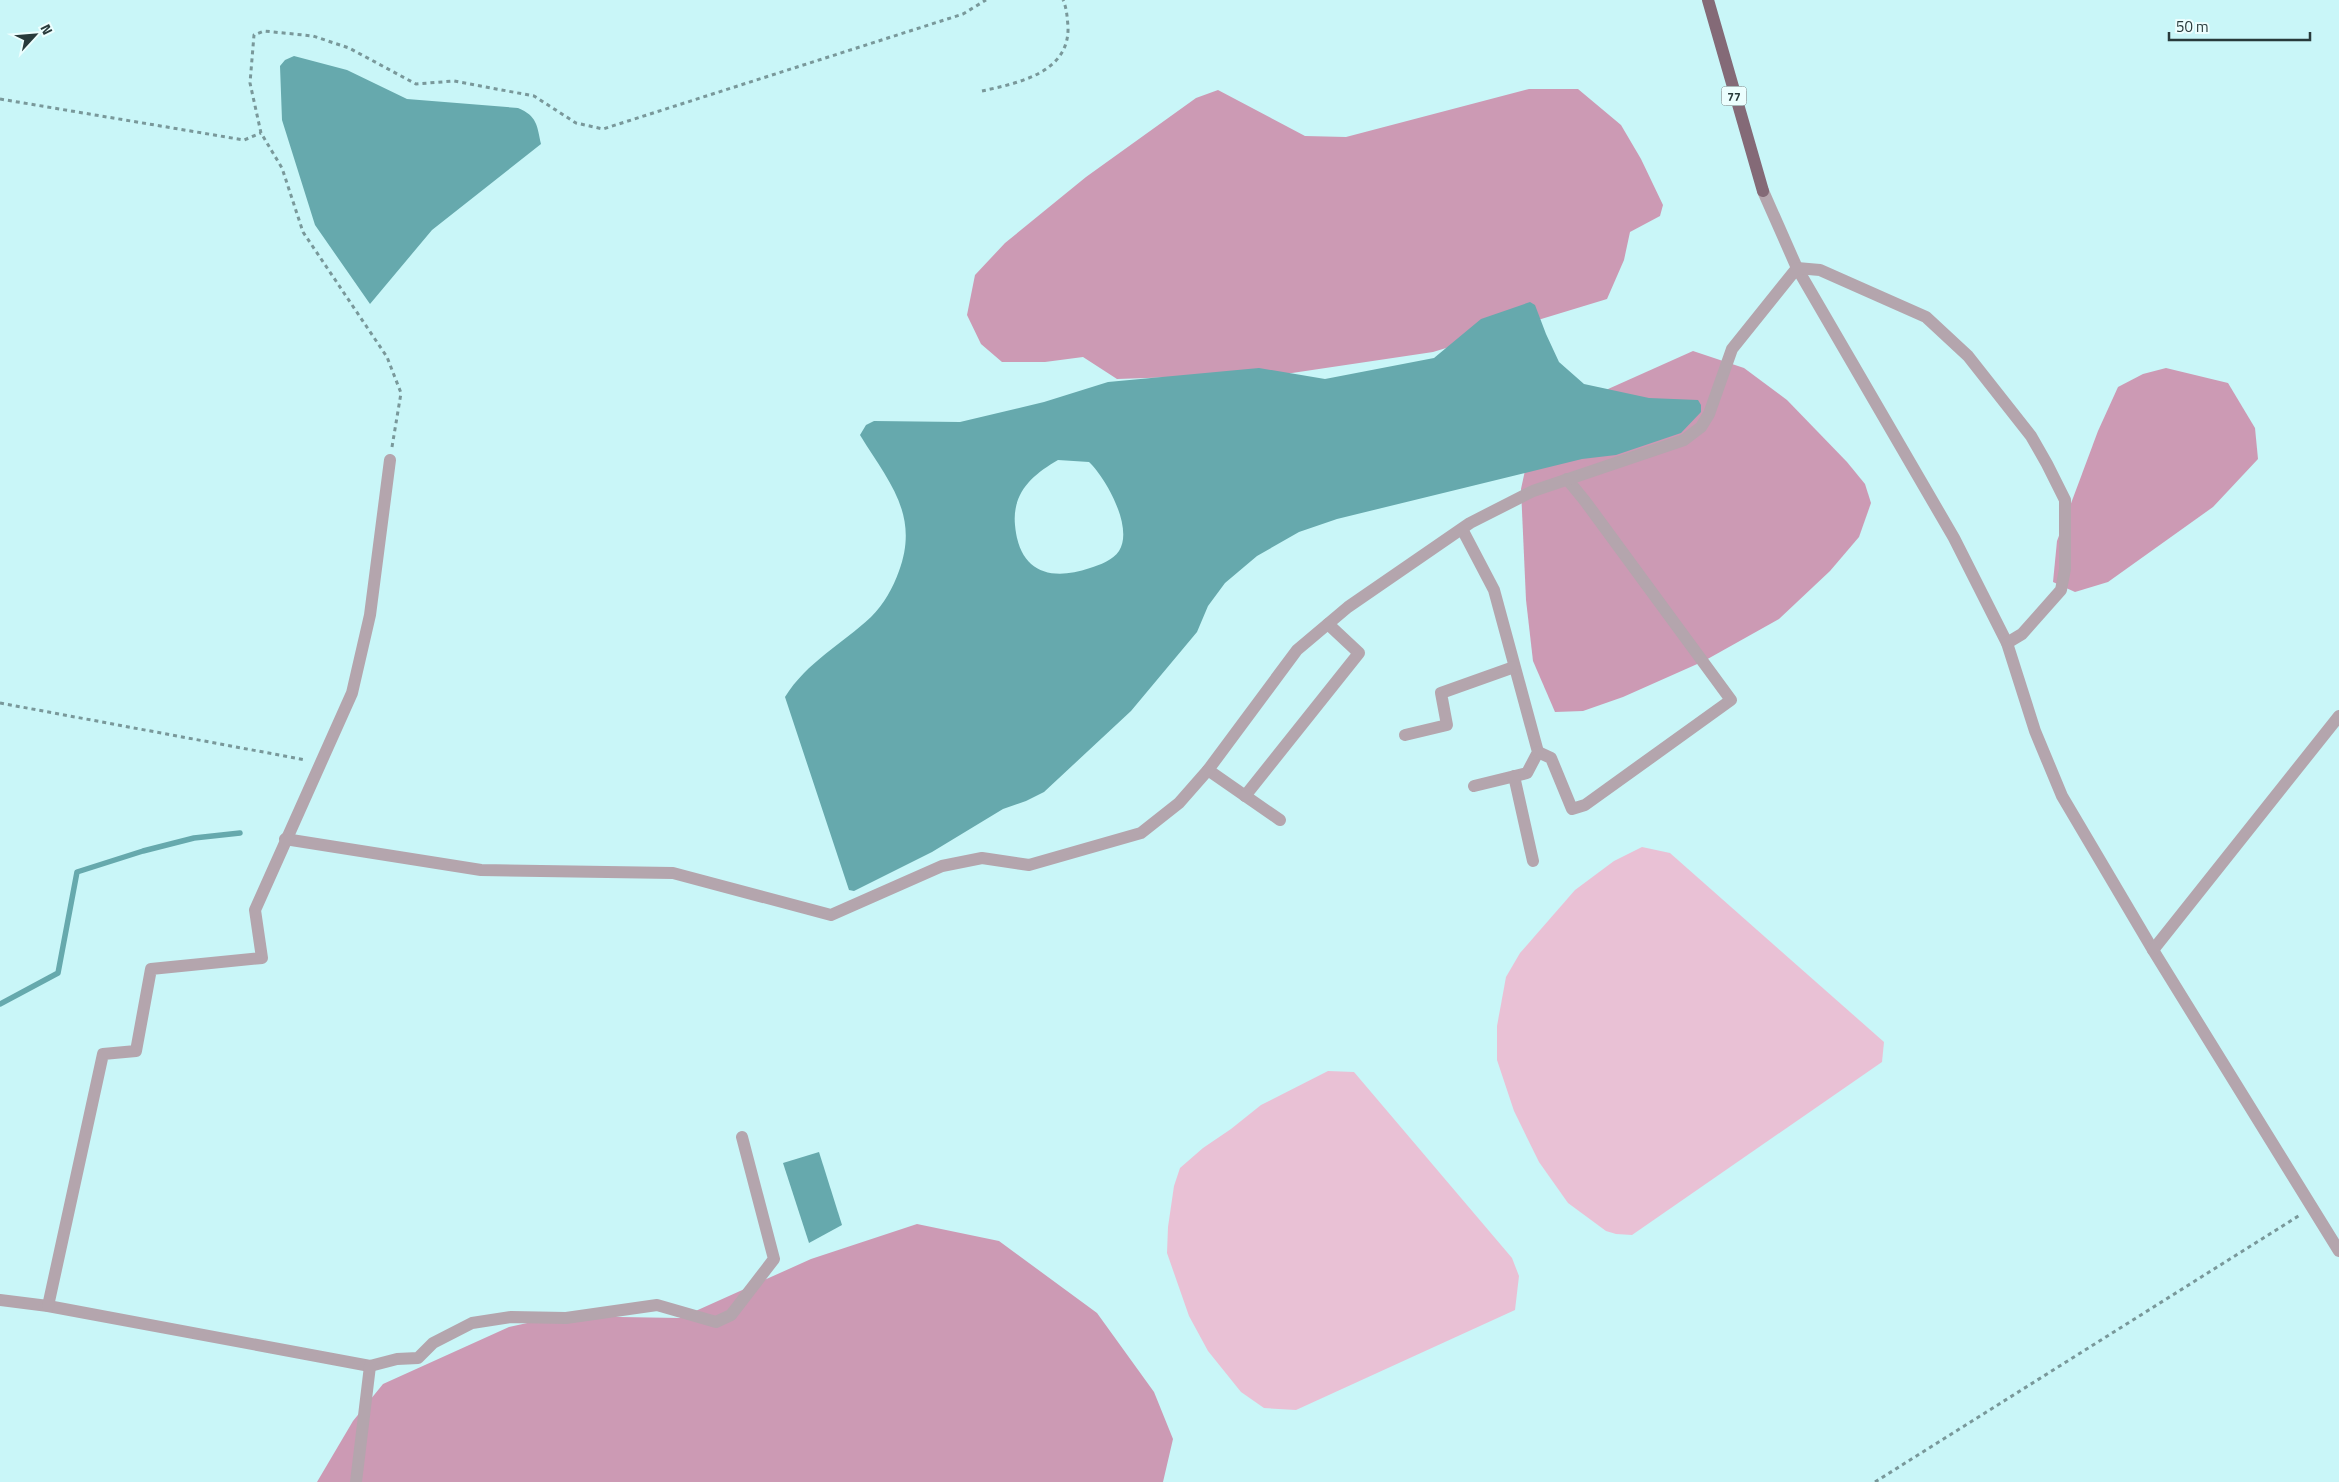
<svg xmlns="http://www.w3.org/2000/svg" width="2339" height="1482" font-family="'Titillium Web',sans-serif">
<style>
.green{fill:#e9c1d5}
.forest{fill:#cc9ab4}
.water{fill:#66a9ad;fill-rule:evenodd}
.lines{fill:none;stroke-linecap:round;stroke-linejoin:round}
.stream{stroke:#66a9ad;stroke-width:5.5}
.path{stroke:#79989a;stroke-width:3;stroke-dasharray:4 4;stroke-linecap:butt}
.minor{stroke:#b4a5ad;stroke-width:12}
.major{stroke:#846a77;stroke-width:12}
.labels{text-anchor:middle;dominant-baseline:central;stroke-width:4.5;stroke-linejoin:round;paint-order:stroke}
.shield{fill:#ecfefe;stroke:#637576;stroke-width:1}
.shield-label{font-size:12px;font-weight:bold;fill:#283a3b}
</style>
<rect width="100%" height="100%" fill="#c9f6f8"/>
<!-- green -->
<g class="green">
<path d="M1642,847L1670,853L1884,1042L1882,1062L1632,1235L1616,1234L1606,1231L1568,1203L1539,1162L1514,1111L1497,1060V1026L1506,977L1520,953L1575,890L1614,861Z"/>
<path d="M1328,1071L1354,1072L1512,1258L1519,1276L1515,1310L1296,1410L1264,1408L1241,1392L1208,1351L1189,1316L1167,1253L1168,1227L1174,1186L1180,1168L1203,1148L1231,1129L1261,1105Z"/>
</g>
<!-- forest -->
<g class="forest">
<path d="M1529,89H1578L1621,125L1641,159L1663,205L1660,216L1630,232L1624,260L1607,299L1433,352L1292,373L1117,379L1083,357L1045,362H1002L981,344L967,315L975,275L1005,243L1086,177L1196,98L1218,90L1305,136L1346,137Z"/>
<path d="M1693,351L1744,368L1787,400L1847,462L1865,484L1871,503L1859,537L1830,571L1779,619L1704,661L1623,697L1583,711L1555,712L1533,661L1526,600L1521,489L1533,433L1588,398Z"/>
<path d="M2166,368L2228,383L2255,428L2258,459L2213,507L2108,582L2075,592L2053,582L2057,541L2098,431L2118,387L2143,374Z"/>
<path d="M917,1224L999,1241L1097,1313L1154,1392L1173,1439L1163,1482H317L353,1421L383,1384L509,1327L559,1316L680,1318L811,1259Z"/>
</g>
<!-- water -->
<g class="water">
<path d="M294,56L347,70L407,99L518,108C537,116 537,125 541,144L432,230L370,304L315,225L282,120L280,66L285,60Z"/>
<path d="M1530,302L1535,305L1546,334L1559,362L1584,384L1649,398L1698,400L1701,405V412L1681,433L1616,455L1582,459L1337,519L1299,532L1257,556L1225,583L1208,606L1197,632L1131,711L1044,792L1026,801L1003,809L932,852L854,891L849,890L785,697C807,662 842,644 871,617C884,604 893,588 899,571C920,514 888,481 860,435L866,425L874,421L960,422L1044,402L1108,382L1259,368L1325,379L1434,358L1481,319ZM1058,460L1089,462C1106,478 1134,528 1119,551C1113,560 1100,565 1090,568C1049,582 1019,571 1015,525C1012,493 1032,475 1058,460Z"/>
<path d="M819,1152L842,1225L809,1243L783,1163Z"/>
</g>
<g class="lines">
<!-- stream -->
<path class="stream" d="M0,1004L58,973L77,872L143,851L194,838L240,833"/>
<!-- path -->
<g class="path">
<path d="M982,91C1018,83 1070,73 1068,26C1067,17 1067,9 1063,0"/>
<path d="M0,99L244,140L261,133"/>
<path d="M392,447L401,393L387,357L303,232L282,168L261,133L250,83L254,35L264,31L313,36L349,48L416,84L454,81L534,96L576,123L603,129L963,14L986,0"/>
<path d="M0,703L306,760"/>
<path d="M1875,1482L2300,1215"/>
</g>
<!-- minor -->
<g class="minor">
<path d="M1763,191L1797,268L1954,538L2007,643L2035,731L2062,796L2153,950L2339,1251"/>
<path d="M1462,529L1494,590L1538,752L1527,773L1474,786"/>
<path d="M1405,735L1447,725L1441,693L1514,667"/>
<path d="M1538,752L1551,758L1572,809L1585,805L1731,700L1585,501L1567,479"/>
<path d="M1208,770L1280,820"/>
<path d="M1514,776L1533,861"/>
<path d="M1245,796L1359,653L1328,624"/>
<path d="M285,839L481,870L673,873L831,915L942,866L982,858L1029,865L1141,833L1179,803L1208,770L1297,650L1348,607L1470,523L1533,491L1684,440L1701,427L1709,414L1732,349L1797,268L1820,270L1926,317L1968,356L2031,436L2047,464L2065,500V569L2061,590L2022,634L2007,643"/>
<path d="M2153,950L2339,716"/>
<path d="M0,1300L48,1306L370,1366L397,1359L418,1358L433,1343L472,1323L511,1317L566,1318L657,1305L716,1322L731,1315L774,1259L742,1137"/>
<path d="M48,1306L103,1054L136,1051L151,969L262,958L255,910L352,693L370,615L390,460"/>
<path d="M356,1482L370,1366"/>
</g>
<!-- major -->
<path class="major" d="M1708,0L1763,191"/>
</g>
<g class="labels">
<!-- shield labels -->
<rect class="shield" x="1721.5" y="86.5" width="25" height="19" rx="4"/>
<g class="shield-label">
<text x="1734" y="96">77</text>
</g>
</g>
<!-- north arrow -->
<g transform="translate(35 35) rotate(64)" stroke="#ecfefe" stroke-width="4" paint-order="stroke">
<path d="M0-4L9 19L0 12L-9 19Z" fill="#283a3b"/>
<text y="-8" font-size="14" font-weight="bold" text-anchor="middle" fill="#283a3b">N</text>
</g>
<!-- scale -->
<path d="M2169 32v8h141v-8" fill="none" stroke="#283a3b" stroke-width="2.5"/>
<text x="2176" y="32" font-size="15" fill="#283a3b" stroke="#ecfefe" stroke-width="4" paint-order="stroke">50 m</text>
</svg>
